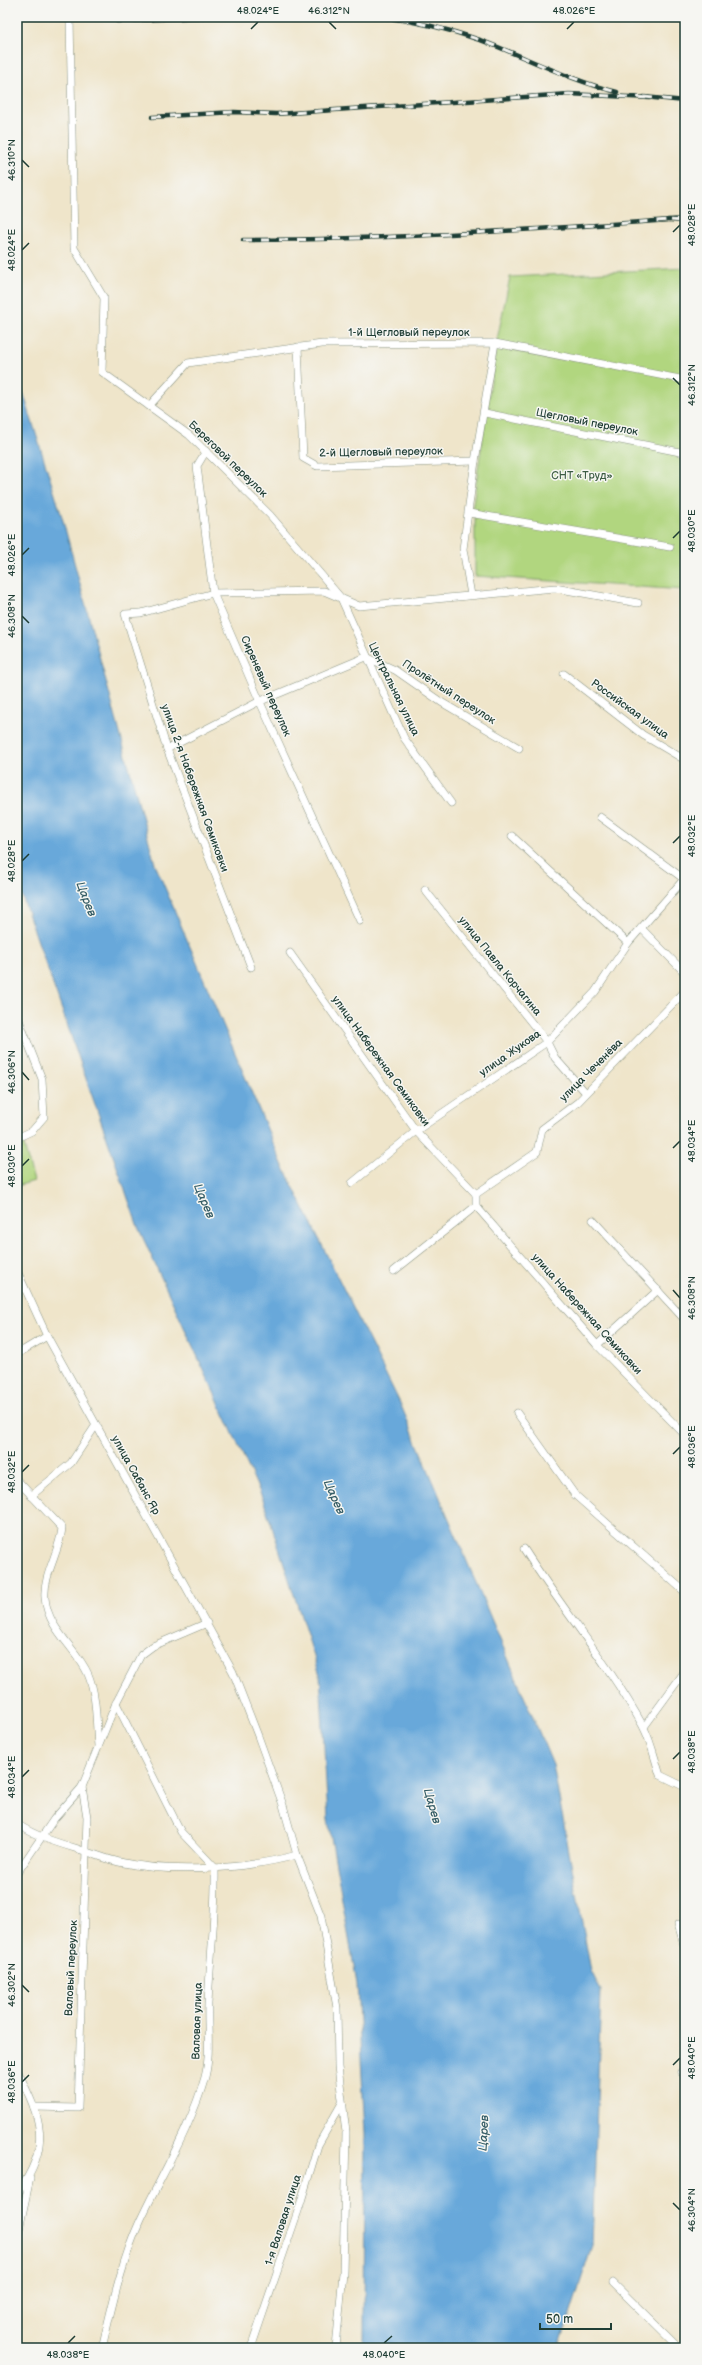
<svg xmlns="http://www.w3.org/2000/svg" width="702" height="2365" font-family="'Balsamiq Sans',sans-serif">
<style>
.green{fill:#b1d67f;stroke:#688a5a}
.water{fill:#67a8da;stroke:#437287}
.lines{fill:none;stroke-linecap:round;stroke-linejoin:round}
.street-casing{stroke:#87917f;stroke-width:8}
.street{stroke:#fff;stroke-width:7}
.rail-casing{stroke:#1f3d34;stroke-width:4.5}
.rail{stroke:#f6f6f2;stroke-width:3;stroke-dasharray:9;stroke-linecap:butt}
.ticks{fill:none;stroke:#1f3d34;stroke-width:1.5}
.labels{text-anchor:middle;dominant-baseline:central;stroke-width:3;stroke-linejoin:round;paint-order:stroke}
.street-label{font-size:11px;fill:#1f3d34;stroke:#f6f6f2}
.park-label{font-size:11px;fill:#3c5c43;stroke:#f6f6f2}
.water-label{font-size:12px;font-style:italic;fill:#355d66;stroke:#f6f6f2}
.neatline{fill:none;stroke:#1f3d34;stroke-width:1.5}
.ticks-label{font-size:10px;text-anchor:middle;fill:#1f3d34}
</style>
<rect width="100%" height="100%" fill="#f6f6f2"/>
<filter id="ink" filterUnits="userSpaceOnUse"><feTurbulence type="fractalNoise" baseFrequency=".025" numOctaves="2"/><feDisplacementMap in="SourceGraphic" scale="8" xChannelSelector="R" yChannelSelector="G"/><feConvolveMatrix kernelMatrix="1 2 1 2 8 2 1 2 1" color-interpolation-filters="sRGB"/></filter>
<filter id="wash" filterUnits="userSpaceOnUse"><feTurbulence type="fractalNoise" baseFrequency=".012" numOctaves="4" result="noise"/><feDisplacementMap in="SourceGraphic" scale="16" xChannelSelector="R" yChannelSelector="G"/><feGaussianBlur stdDeviation="0.9" result="paint"/><feColorMatrix in="noise" values="0 0 0 0 0 0 0 0 0 0 0 0 0 0 0 0 0 1.4 0 .05"/><feComposite in="paint" operator="in"/></filter>
<g filter="url(#wash)">
<rect width="100%" height="100%" fill="#efe5ca"/>
<!-- green -->
<g class="green">
<path d="M685,268V590L475,576V518L472,510L497,340L510,277Z"/>
<path d="M17,1121L34,1181L17,1186Z"/>
</g>
<!-- water -->
<path class="water" d="M17,373L62,517L155,864L282,1164L400,1403L553,1765L591,1971L601,1991L592,2246L559,2348H364L365,2133L357,1984L328,1820L320,1675L263,1499L138,1227L22,896L17,874Z"/>
</g>
<g filter="url(#ink)">
<g class="lines">
<defs>
<g id="street">
<path d="M70,17L74,248L104,298L102,372L189,435L270,515L341,598L404,738L451,803"/>
<path d="M298,347L303,458L317,466L475,461"/>
<path d="M149,406L188,363L322,344L495,343L685,380"/>
<path d="M485,413L685,453"/>
<path d="M206,451L197,466L213,593L260,702L360,921"/>
<path d="M469,513L670,547"/>
<path d="M471,595L463,549L475,461L495,343"/>
<path d="M564,674L643,735L685,760"/>
<path d="M167,749L256,703L366,657L395,670L441,702L519,748"/>
<path d="M600,817L684,879"/>
<path d="M512,836L628,943"/>
<path d="M425,890L547,1042L555,1058L586,1093"/>
<path d="M641,928L685,973"/>
<path d="M290,953L416,1131L476,1194"/>
<path d="M251,967L167,749L125,614L141,613L213,593L324,591L359,606L555,588L638,603"/>
<path d="M17,1015L42,1079L44,1117L32,1131L17,1138"/>
<path d="M352,1183L416,1131L547,1042L595,992L628,943L685,878"/>
<path d="M476,1206L597,1345L685,1435"/>
<path d="M593,1220L685,1320"/>
<path d="M17,1271L47,1336L233,1672L258,1736L283,1805L297,1855L321,1916L337,2008L338,2067L346,2132L343,2273L336,2348"/>
<path d="M394,1271L476,1206V1194L537,1152L542,1129L578,1102L685,991"/>
<path d="M597,1345L658,1290"/>
<path d="M17,1354L47,1336"/>
<path d="M517,1413L575,1495L685,1592"/>
<path d="M17,1480L62,1528C60,1551 43,1575 45,1598C48,1630 76,1647 88,1674C97,1695 96,1723 98,1746"/>
<path d="M31,1496L71,1463L96,1425"/>
<path d="M524,1549C562,1609 609,1664 643,1726C651,1741 655,1760 660,1775L685,1787"/>
<path d="M644,1727L685,1671"/>
<path d="M17,1824C37,1837 58,1843 81,1850C94,1854 106,1859 119,1862C172,1874 245,1869 297,1855"/>
<path d="M17,1873L54,1819L82,1787L116,1703L141,1655L153,1646L207,1623"/>
<path d="M678,1924L685,1948"/>
<path d="M17,2070C42,2121 52,2144 17,2194"/>
<path d="M681,2072L685,2075"/>
<path d="M34,2107L78,2108L87,1817L82,1787"/>
<path d="M17,2239L30,2178"/>
<path d="M613,2283L679,2348"/>
<path d="M102,2348C112,2306 122,2260 140,2221C162,2174 191,2127 205,2077C211,2054 207,2028 208,2004C210,1959 216,1914 215,1868L181,1832L116,1703"/>
<path d="M251,2348L299,2208L318,2145L342,2103"/>
</g>
</defs>
<!-- street casing -->
<use href="#street" class="street-casing"/>
<!-- street -->
<use href="#street" class="street"/>
<defs>
<g id="rail">
<path d="M382,17C415,21 448,29 480,40C526,57 569,80 617,92"/>
<path d="M117,21L203,17"/>
<path d="M644,97L685,101"/>
<path d="M152,117L234,112L276,114L569,94L650,98"/>
<path d="M685,219L669,220L685,221"/>
<path d="M243,240C386,240 527,230 669,220"/>
</g>
</defs>
<!-- rail casing -->
<use href="#rail" class="rail-casing"/>
<!-- rail -->
<use href="#rail" class="rail"/>
</g>
</g>
<!-- ticks -->
<path class="ticks" d="M329,22L336,29M251,29L258,22M567,29L574,22M22,160L29,167M673,232L680,225M22,250L29,243M673,378L680,385M673,538L680,531M22,555L29,548M22,616L29,623M673,843L680,836M22,861L29,854M22,1072L29,1080M673,1148L680,1141M22,1166L29,1159M673,1290L680,1298M673,1454L680,1447M22,1472L29,1465M673,1759L680,1752M22,1777L29,1770M22,1985L29,1992M673,2065L680,2058M22,2082L29,2075M673,2203L680,2210M68,2343L75,2336M384,2343L392,2336"/>
<g class="labels">
<!-- street labels -->
<g class="street-label">
<text x="409" y="332">1-й Щегловый переулок</text>
<text transform="translate(587 422) rotate(11)">Щегловый переулок</text>
<text transform="translate(381 452) rotate(-1)">2-й Щегловый переулок</text>
<text transform="translate(228 459) rotate(44)">Береговой переулок</text>
<text transform="translate(266 686) rotate(66)">Сиреневый переулок</text>
<text transform="translate(394 689) rotate(64)">Центральная улица</text>
<text transform="translate(449 692) rotate(33)">Пролётный переулок</text>
<text transform="translate(630 709) rotate(36)">Российская улица</text>
<text transform="translate(195 788) rotate(70)">улица 2-я Набережная Семиковки</text>
<text transform="translate(500 966) rotate(51)">улица Павла Корчагина</text>
<text transform="translate(510 1053) rotate(-35)">улица Жукова</text>
<text transform="translate(381 1061) rotate(54)">улица Набережная Семиковки</text>
<text transform="translate(591 1070) rotate(-45)">улица Чеченёва</text>
<text transform="translate(587 1314) rotate(48)">улица Набережная Семиковки</text>
<text transform="translate(136 1475) rotate(61)">улица Сабанс Яр</text>
<text transform="translate(71 1968) rotate(-87)">Валовый переулок</text>
<text transform="translate(197 2021) rotate(-88)">Валовая улица</text>
<text transform="translate(283 2220) rotate(-72)">1-я Валовая улица</text>
</g>
<!-- park labels -->
<g class="park-label">
<text x="582" y="475">СНТ «Труд»</text>
</g>
<!-- water labels -->
<g class="water-label">
<text transform="translate(86 899) rotate(69)">Царев</text>
<text transform="translate(204 1201) rotate(67)">Царев</text>
<text transform="translate(334 1497) rotate(66)">Царев</text>
<text transform="translate(432 1806) rotate(74)">Царев</text>
<text transform="translate(484 2133) rotate(-87)">Царев</text>
</g>
</g>
<!-- margin -->
<rect width="702" height="2365" fill="none" stroke="#f6f6f2" stroke-width="44"/>
<!-- scale -->
<path d="M540 2323v6h71v-6" fill="none" stroke="#1f3d34" stroke-width="2"/>
<text x="546" y="2323" font-size="12" fill="#1f3d34" stroke="#f6f6f2" stroke-width="3" paint-order="stroke">50 m</text>
<rect x="22" y="22" width="658" height="2321" class="neatline"/>
<g class="ticks-label">
<text x="258" y="14">48.024°E</text>
<text x="329" y="14">46.312°N</text>
<text x="574" y="14">48.026°E</text>
<text transform="translate(11 160) rotate(-90)" y="4">46.310°N</text>
<text transform="translate(691 225) rotate(-90)" y="4">48.028°E</text>
<text transform="translate(11 250) rotate(-90)" y="4">48.024°E</text>
<text transform="translate(691 385) rotate(-90)" y="4">46.312°N</text>
<text transform="translate(691 531) rotate(-90)" y="4">48.030°E</text>
<text transform="translate(11 555) rotate(-90)" y="4">48.026°E</text>
<text transform="translate(11 616) rotate(-90)" y="4">46.308°N</text>
<text transform="translate(691 836) rotate(-90)" y="4">48.032°E</text>
<text transform="translate(11 861) rotate(-90)" y="4">48.028°E</text>
<text transform="translate(11 1072) rotate(-90)" y="4">46.306°N</text>
<text transform="translate(691 1141) rotate(-90)" y="4">48.034°E</text>
<text transform="translate(11 1166) rotate(-90)" y="4">48.030°E</text>
<text transform="translate(691 1298) rotate(-90)" y="4">46.308°N</text>
<text transform="translate(691 1447) rotate(-90)" y="4">48.036°E</text>
<text transform="translate(11 1472) rotate(-90)" y="4">48.032°E</text>
<text transform="translate(691 1752) rotate(-90)" y="4">48.038°E</text>
<text transform="translate(11 1777) rotate(-90)" y="4">48.034°E</text>
<text transform="translate(11 1985) rotate(-90)" y="4">46.302°N</text>
<text transform="translate(691 2058) rotate(-90)" y="4">48.040°E</text>
<text transform="translate(11 2082) rotate(-90)" y="4">48.036°E</text>
<text transform="translate(691 2210) rotate(-90)" y="4">46.304°N</text>
<text x="68" y="2358">48.038°E</text>
<text x="384" y="2358">48.040°E</text>
</g>
</svg>
